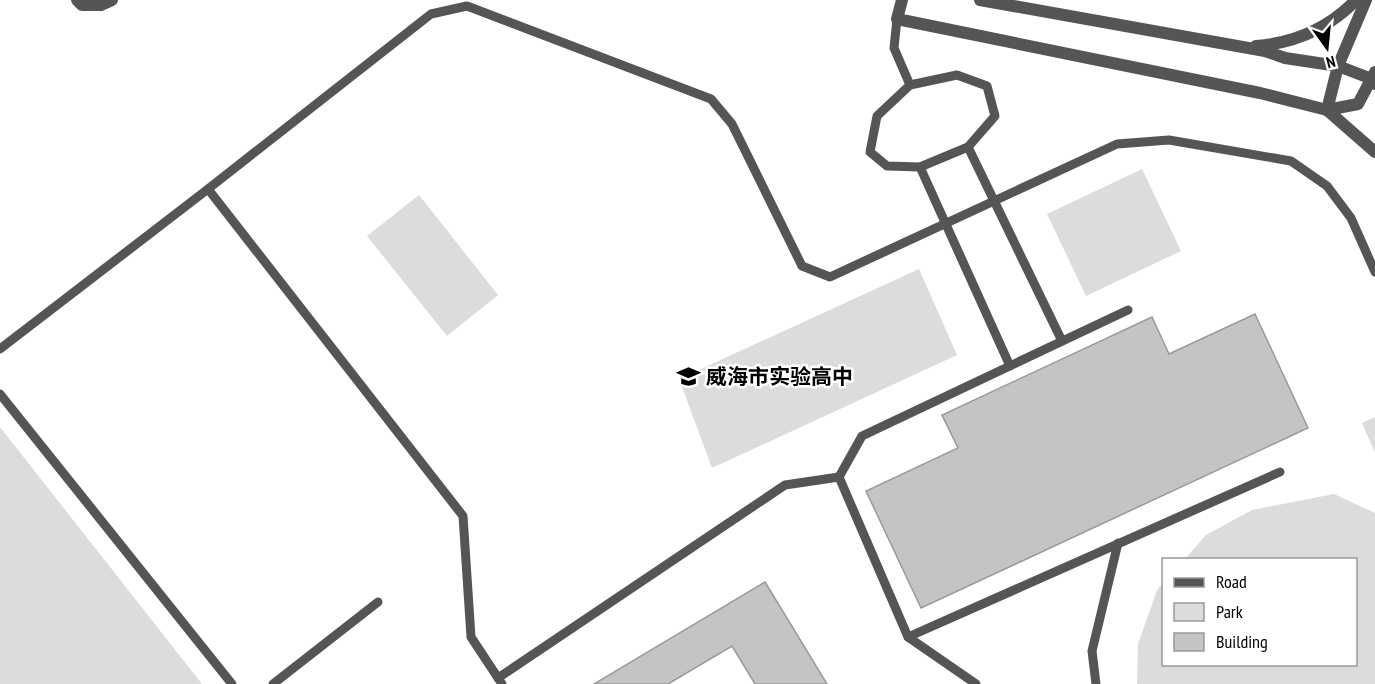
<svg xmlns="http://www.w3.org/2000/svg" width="1375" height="684" font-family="'PT Sans Narrow','Noto Sans SC',sans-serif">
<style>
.green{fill:#dcdcdc}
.building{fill:#c4c4c4;stroke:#999;stroke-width:1.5}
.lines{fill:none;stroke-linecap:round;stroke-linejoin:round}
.service{stroke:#555;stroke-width:9}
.minor{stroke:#555;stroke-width:12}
.tertiary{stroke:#555;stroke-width:12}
.labels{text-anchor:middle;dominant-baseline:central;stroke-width:5;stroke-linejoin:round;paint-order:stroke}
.poi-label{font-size:21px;font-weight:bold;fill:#000;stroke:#fff;text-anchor:start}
</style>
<rect width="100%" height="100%" fill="#fff"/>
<!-- green -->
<g class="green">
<path d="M1142,169L1181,251L1086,296L1047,214Z"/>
<path d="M419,195L498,295L447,336L367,236Z"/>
<path d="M919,269L957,355L712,468L679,379Z"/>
<path d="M1375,417V453L1362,423Z"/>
<path d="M0,427L202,684H0Z"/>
<path d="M1334,494L1375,513V684H1137L1138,644L1157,590L1163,583L1164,664H1356V560L1185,559L1206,535L1252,510Z"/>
</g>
<!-- building -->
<g class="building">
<path d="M1255,314L1308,428L921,608L866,491L958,448L942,415L1152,317L1169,354Z"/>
<path d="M765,582L827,684H755L732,646L668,684H594Z"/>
</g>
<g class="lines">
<!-- service -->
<g class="service">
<path d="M897,19L894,48L910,85"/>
<path d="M957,75L987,86L995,116L968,147L920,167L887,166L870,152L877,116L910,85Z"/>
<path d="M968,147L1062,341"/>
<path d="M920,167L1010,366"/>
<path d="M0,349L208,189"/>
<path d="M0,394L232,684"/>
<path d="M908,637L1280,472"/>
<path d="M498,678L785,485L839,477"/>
<path d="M273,684L378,602"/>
<path d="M502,684L471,637L463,516L208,189L431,14L467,6L711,99L732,124L802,266L830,277L1117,144L1169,140L1291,161L1327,186L1351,218L1375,272"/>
<path d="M976,684L908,637L839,477L862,436L1128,310"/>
<path d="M1096,684L1092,651L1118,543"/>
</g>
<!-- minor -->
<path class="minor" d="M77,0L82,5H101L112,0"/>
<!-- tertiary -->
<g class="tertiary">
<path d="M902,0L897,19L1260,93L1327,110L1358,104L1375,72"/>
<path d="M980,0L1265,51L1285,58L1338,66L1372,79L1375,84"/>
<path d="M1366,0L1338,66L1327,110L1375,152"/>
<path d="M1256,46C1294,43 1329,28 1356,0"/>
</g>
</g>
<!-- icons -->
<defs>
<symbol id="school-bare" viewBox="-9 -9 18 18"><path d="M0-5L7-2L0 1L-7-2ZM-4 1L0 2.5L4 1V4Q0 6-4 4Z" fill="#000" stroke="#fff" stroke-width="2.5" paint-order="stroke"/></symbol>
</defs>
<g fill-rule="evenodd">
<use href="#school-bare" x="672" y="360" width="33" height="33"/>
</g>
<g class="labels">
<!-- poi labels -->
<g class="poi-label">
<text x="706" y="376">威海市实验高中</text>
</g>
</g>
<!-- legend -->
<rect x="1162" y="558" width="195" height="108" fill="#ffffff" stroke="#999999" stroke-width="1.5"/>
<rect x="1174" y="578" width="30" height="9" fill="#555555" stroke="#999999" stroke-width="1.5"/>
<text x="1216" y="588" font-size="18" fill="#000000">Road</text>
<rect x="1174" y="603" width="30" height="18" fill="#dcdcdc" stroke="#999999" stroke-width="1.5"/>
<text x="1216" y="618" font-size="18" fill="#000000">Park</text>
<rect x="1174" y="633" width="30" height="18" fill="#c4c4c4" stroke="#999999" stroke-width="1.5"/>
<text x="1216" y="648" font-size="18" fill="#000000">Building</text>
<!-- north arrow -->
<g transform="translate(1327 48) rotate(165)" stroke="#ffffff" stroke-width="4.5" paint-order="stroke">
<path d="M0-4.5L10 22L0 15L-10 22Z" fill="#000000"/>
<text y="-9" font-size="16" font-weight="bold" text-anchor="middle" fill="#000000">N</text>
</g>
</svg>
